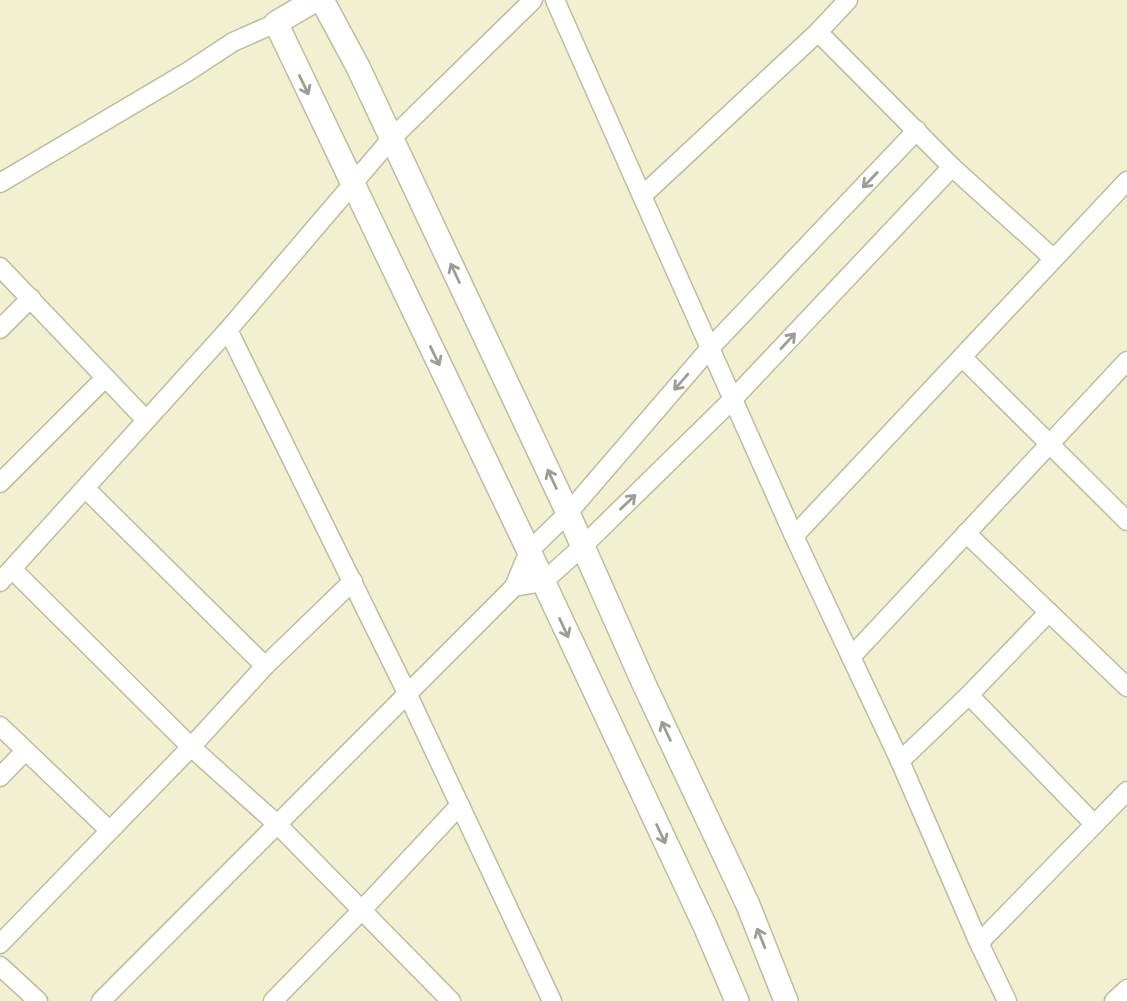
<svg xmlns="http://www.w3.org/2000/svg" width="1127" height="1001" font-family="'Source Sans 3',sans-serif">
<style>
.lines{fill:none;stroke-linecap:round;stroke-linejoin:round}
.minor-casing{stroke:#bdbc9d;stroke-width:21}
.tertiary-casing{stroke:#bdbc9d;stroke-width:26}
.minor{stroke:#fff;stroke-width:18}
.tertiary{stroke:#fff;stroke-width:23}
.oneway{stroke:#9d9d98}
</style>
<rect width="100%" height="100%" fill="#f1f0d0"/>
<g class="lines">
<defs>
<g id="minor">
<path d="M555,0L642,196L818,32L848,0"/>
<path d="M818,32L952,167L1054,259"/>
<path d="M917,130L710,348L568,513L529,551L514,587L543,582L583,546L733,399L952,167"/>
<path d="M0,183L189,71L233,42L276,23"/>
<path d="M642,196L794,536L900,761L979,943L1007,1001"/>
<path d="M0,267L146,420"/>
<path d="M0,329L31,298"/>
<path d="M228,330L407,693L552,1001"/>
<path d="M962,357L1127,521"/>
<path d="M0,483L105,378"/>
<path d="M85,488L265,666"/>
<path d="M966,533L1127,687"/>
<path d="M794,536L1127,181"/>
<path d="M12,569L191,747L278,825L451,1001"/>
<path d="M0,582L228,330L391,139L533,0"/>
<path d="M851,657L1127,361"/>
<path d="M969,695L1094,824"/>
<path d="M0,726L109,830"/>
<path d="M900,761L969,695L1049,612"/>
<path d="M0,777L25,751"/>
<path d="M979,943L1127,791"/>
<path d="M0,944L191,747L265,666L353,581"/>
<path d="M0,966L38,1001"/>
<path d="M101,1001L514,587"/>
<path d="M273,1001L362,910L460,805"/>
<path d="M1114,1001L1127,989"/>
</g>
<g id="tertiary">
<path d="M315,0L276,23L529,551L705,926L737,1001"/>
<path d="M322,0L358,67L568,513L644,684L748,905L786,1001"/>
</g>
</defs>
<!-- minor casing -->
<use href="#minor" class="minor-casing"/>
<!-- tertiary casing -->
<use href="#tertiary" class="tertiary-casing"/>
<!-- minor -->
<use href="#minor" class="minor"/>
<!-- tertiary -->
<use href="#tertiary" class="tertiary"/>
</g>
<!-- one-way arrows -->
<defs><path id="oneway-shaft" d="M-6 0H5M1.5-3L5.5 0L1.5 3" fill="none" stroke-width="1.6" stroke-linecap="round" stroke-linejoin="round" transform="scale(1.75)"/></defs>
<g class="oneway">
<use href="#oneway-shaft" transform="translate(304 85) rotate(64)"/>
<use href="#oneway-shaft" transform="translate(870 180) rotate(134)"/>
<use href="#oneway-shaft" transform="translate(455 273) rotate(-115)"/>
<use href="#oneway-shaft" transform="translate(788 341) rotate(-47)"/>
<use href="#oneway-shaft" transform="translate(435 356) rotate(64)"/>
<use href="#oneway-shaft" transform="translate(681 382) rotate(131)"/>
<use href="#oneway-shaft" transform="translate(552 479) rotate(-115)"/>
<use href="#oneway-shaft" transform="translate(628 502) rotate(-44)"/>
<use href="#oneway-shaft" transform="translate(564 628) rotate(65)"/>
<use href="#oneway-shaft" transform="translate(666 731) rotate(-115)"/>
<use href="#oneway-shaft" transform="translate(661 834) rotate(65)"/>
<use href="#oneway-shaft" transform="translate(761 938) rotate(-112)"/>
</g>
</svg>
